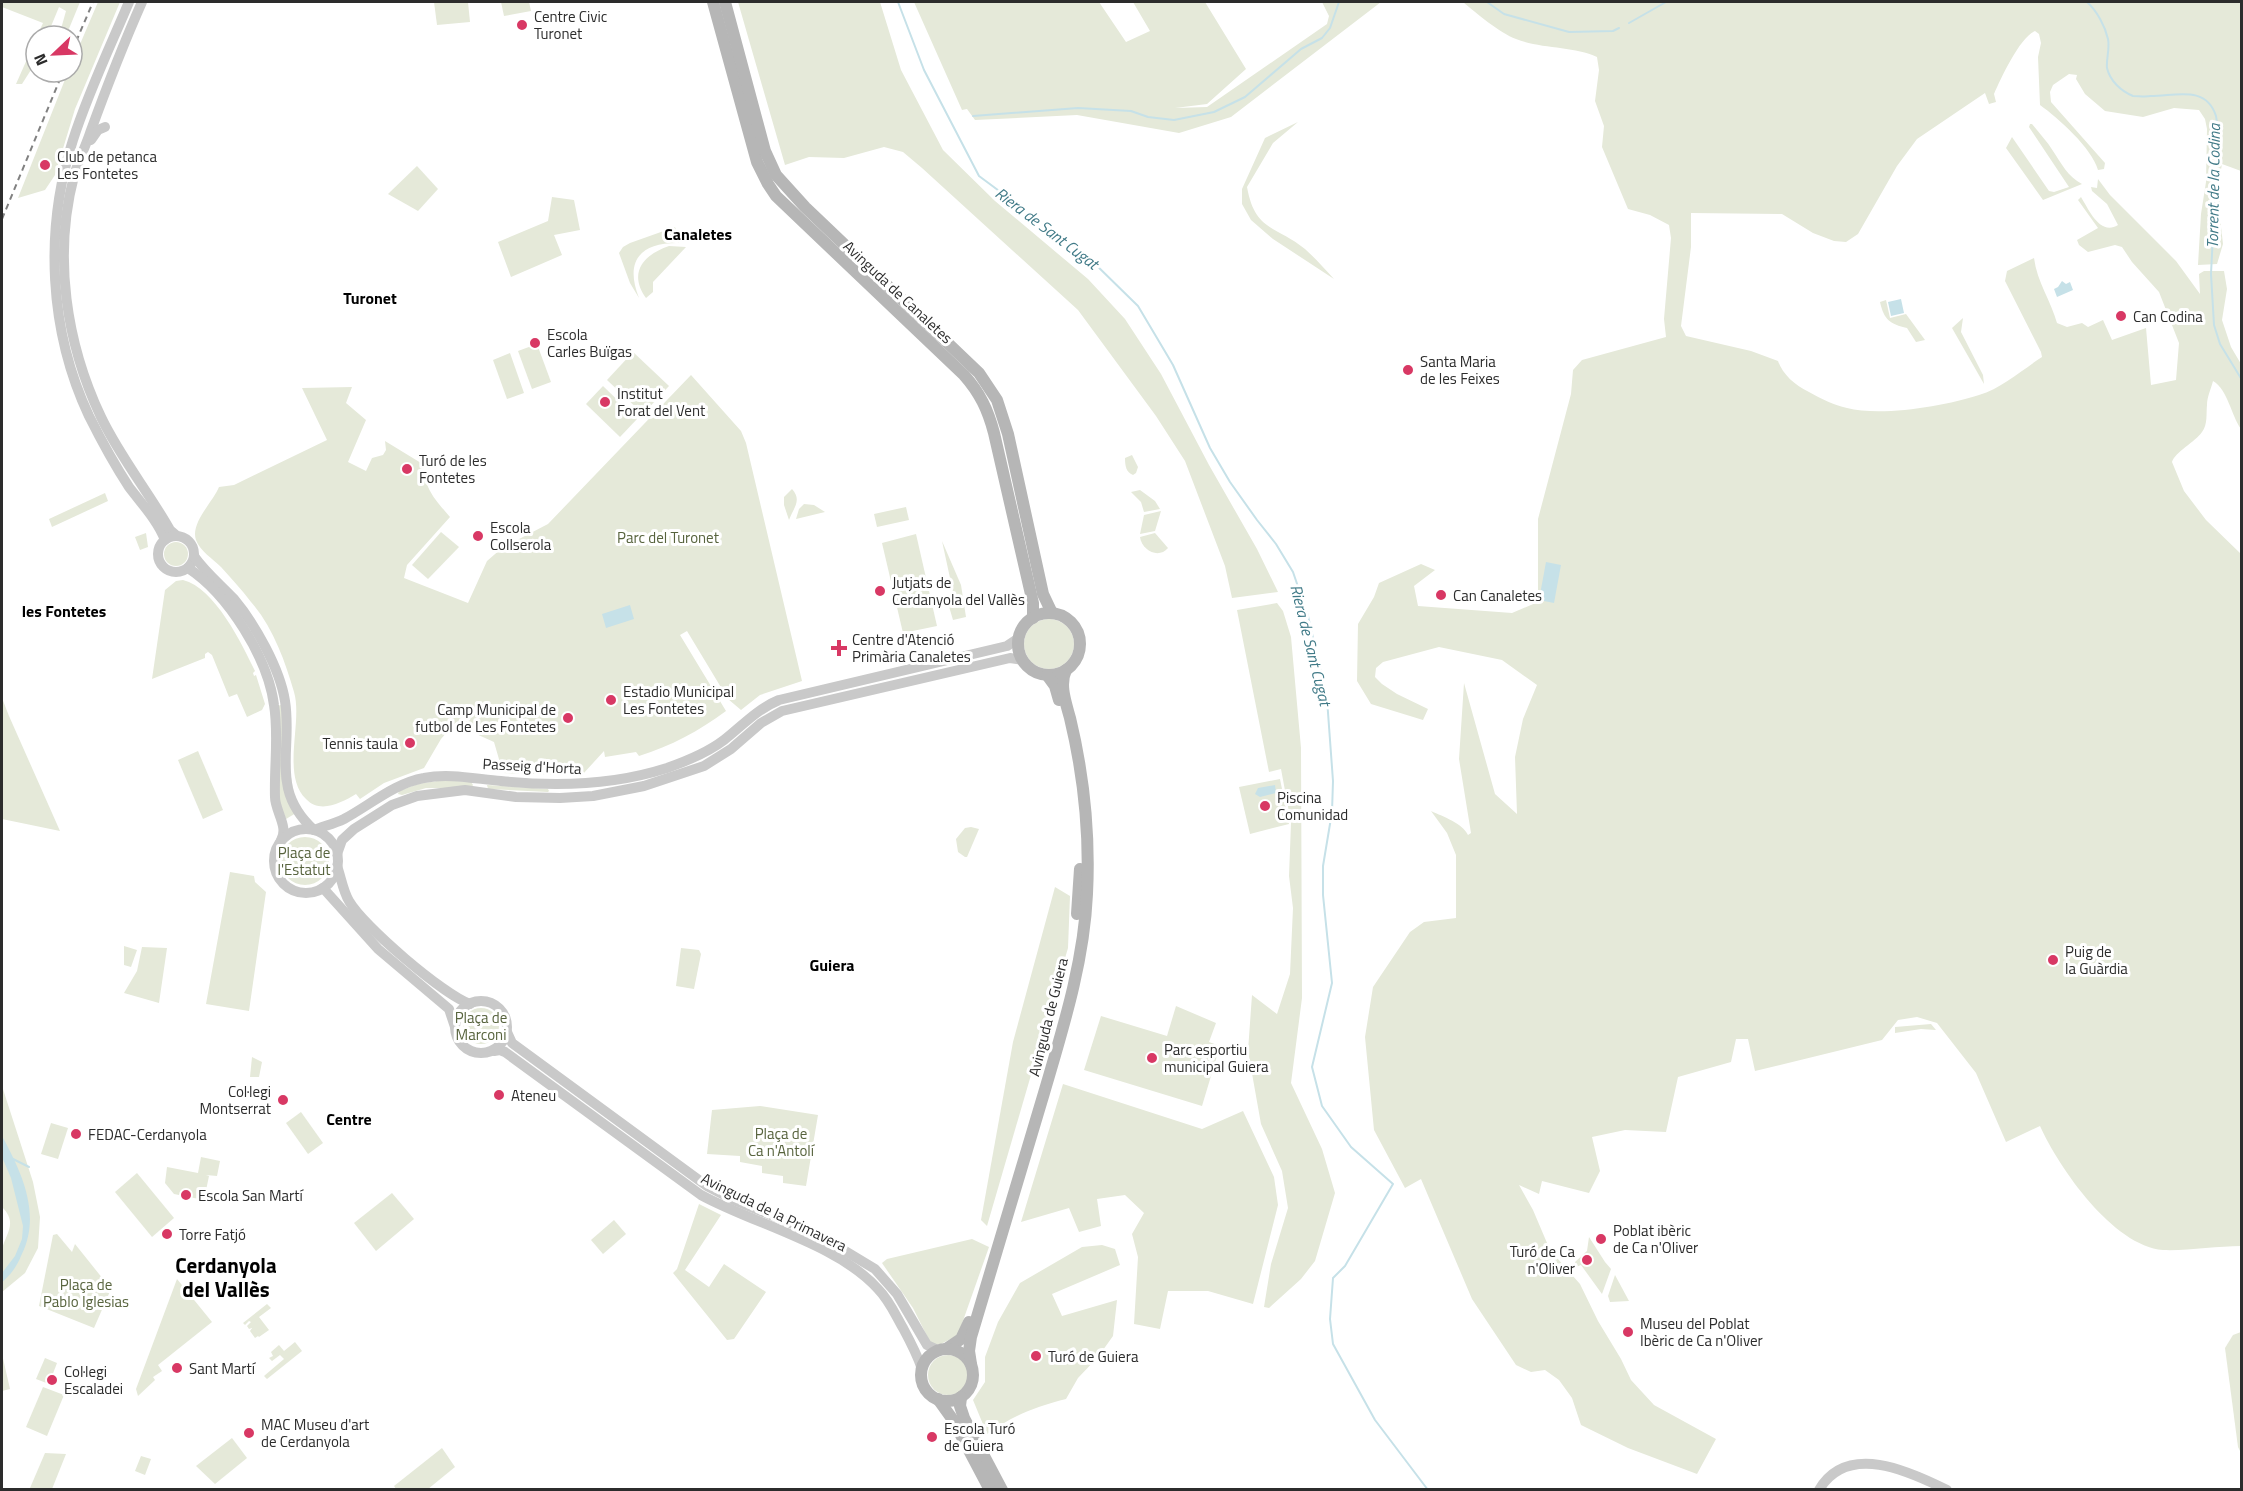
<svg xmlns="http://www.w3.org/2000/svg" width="2243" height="1491" font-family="'Titillium Web',sans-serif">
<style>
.green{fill:#e5e9d9}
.water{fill:#c6e1e8}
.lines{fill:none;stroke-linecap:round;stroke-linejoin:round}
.stream{stroke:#c6e1e8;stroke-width:2}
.tertiary{stroke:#c9c9c9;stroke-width:10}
.secondary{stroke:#b6b6b6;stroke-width:12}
.rail{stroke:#818181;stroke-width:2;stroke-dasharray:6 4.5;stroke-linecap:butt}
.poi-dot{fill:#d83864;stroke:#fff;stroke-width:2}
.labels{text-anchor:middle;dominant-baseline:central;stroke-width:6;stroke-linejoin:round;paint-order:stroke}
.poi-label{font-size:15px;fill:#2c2c2c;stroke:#fff;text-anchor:start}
.street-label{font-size:15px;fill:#2c2c2c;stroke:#fff}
.park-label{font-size:15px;fill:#57633d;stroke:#fff}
.water-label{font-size:16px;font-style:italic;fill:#407a87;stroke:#fff}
.neighbourhood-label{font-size:16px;font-weight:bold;fill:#000;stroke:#fff}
.district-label{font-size:21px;font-weight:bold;fill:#000;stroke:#fff}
</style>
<rect width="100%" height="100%" fill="#fff"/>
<!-- green -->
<g class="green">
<path d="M2,2H80L66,36H59L66,11L59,7L47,36H37L43,23L2,7Z"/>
<path d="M98,2H120L75,109L55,175L45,190L18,198L68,72H72V63Z"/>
<path d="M434,2H468L470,22L437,25Z"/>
<path d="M501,2H529L531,11L504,16Z"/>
<path d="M738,2H880L901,70L943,150L995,201L1088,279L1125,319L1161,374L1209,465L1257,549L1278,592L1232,598L1225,566L1185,461L1156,416L1078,310L922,168L903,152L884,147L844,158L809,157L785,165Z"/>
<path d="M914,2H1099L1126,42L1150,31L1133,2H1205L1246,69L1207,104L1175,108L1207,107L1327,24L1329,16L1322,2H1381L1231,117L1179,133L1077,115L975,120L967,109L962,110Z"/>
<path d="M1463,2H2241V171L2222,164L2220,175V218L2223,244L2217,264L2198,265L2201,214L2206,182L2207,129L2205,119L2199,110L2174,108L2143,117L2105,111L2085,94L2076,79L2077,75L2069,74L2053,85L2050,92L2051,102L2105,163L2104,169L2098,170C2092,148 2058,118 2040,105L2038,57L2041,43L2039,34L2035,31C2020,37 2001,78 1994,94L1996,102L1989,104L1985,93L1917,139L1897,166L1858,234L1846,242L1834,241L1813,233L1782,214L1691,213V247L1681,326L1686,336L1751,351L1778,361C1783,375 1795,385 1809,392C1821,399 1834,405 1847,408C1881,417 1945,406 1979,395C2002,388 2022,370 2042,357L2041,352L2005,281L2007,271L2034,258C2037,282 2051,301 2057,323L2067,327L2082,323L2088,327L2103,320L2112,340L2146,328L2151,385L2176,380L2179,343L2159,292L2132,262L2122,247L2115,245L2088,252L2079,245L2077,240L2098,228L2078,200L2081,197C2089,210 2100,236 2118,225L2107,204L2092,191L2091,187L2097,188L2098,179L2110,195L2176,261L2200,294L2199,274L2204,271H2224L2227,289L2222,320L2231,347L2241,364V429C2231,415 2228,390 2213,381C2211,389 2207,397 2207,405C2206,414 2208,424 2202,432C2195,442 2175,452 2172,462L2184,491L2206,520L2241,554V1246C2217,1246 2187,1251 2163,1250C2113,1246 2059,1168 2040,1126L2006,1142L1976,1073L1937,1023L1917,1017L1898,1020L1882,1040L1755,1071L1748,1039H1736L1731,1062L1678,1077L1666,1132L1625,1130L1592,1137L1600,1171L1589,1193L1542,1181L1539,1194L1519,1185L1533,1210L1550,1250L1580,1284L1598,1321L1621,1359L1631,1380L1654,1405L1716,1439L1697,1474L1628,1448L1581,1425L1572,1398L1559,1380L1545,1370L1531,1372L1516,1365L1472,1299L1421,1179L1405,1188L1374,1130L1365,1037L1373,987L1410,932L1424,922L1456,918V855L1447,833L1431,811C1444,817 1462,823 1468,835L1471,833L1459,759L1464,683L1495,794L1517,814L1515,757L1523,719L1537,685L1502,660L1439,647L1383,662L1376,668L1375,677L1382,684L1397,694L1428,709L1423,720L1371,704L1357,681L1358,624L1374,597L1379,583L1421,564L1435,570L1414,586L1418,606L1512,613L1538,602V519L1571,394L1573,370L1582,360L1666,337L1664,319L1671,238L1669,225L1650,215L1628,209L1602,147L1604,126L1595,101L1599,70L1597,57C1574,46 1541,49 1516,39C1500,33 1476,13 1463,2Z"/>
<path d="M36,39V62L22,84H16Z"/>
<path d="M1298,122L1273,143L1247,187C1255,232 1276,225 1305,249C1315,258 1325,269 1334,279L1273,239L1251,220L1242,204V189L1265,138Z"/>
<path d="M2030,124H2032C2039,133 2047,141 2053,151C2061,163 2068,177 2082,184L2043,200L2006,148L2012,137L2049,191L2054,192L2069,187L2029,127Z"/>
<path d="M417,166L438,189L418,211L388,194Z"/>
<path d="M552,197L574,200L580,230L554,235L562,255L511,277L498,242L548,221Z"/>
<path d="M675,227L680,243C641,242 624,260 639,298L630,283L619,253L623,247L630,243Z"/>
<path d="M669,246L686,247L653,282V292L646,298C628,273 643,255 669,246Z"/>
<path d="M1886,300L1890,318L1906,314L1925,340L1916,342L1907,328C1890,324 1884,320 1880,302Z"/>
<path d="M1963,318L1961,332L1983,375L1984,384L1952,328Z"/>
<path d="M537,344L551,382L532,389L518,351Z"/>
<path d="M633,352L669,386L643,414L607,380Z"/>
<path d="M510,353L524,393L507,399L493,360Z"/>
<path d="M691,375L741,431L746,443L802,681L760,695L741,710L728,699L687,631L680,635L726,711C699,731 671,746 639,756L636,752L605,757L604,751L583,774L567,775L503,773L494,742L454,724L441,739L424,768L384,783L360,799L356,794C341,803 320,814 306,799C281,775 303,722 294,692C285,661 273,627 251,602C242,590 231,578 221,567C213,559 200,551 196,540C190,523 213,502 219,487L234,485L327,440L302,388L352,387L346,403L366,420L348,462L366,471L372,458L383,455L386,450L385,441L421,463C427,491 432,496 450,517L407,565L404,578L468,603L487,561L502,548L548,524Z"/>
<path d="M603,386L637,419L620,437L586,404Z"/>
<path d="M1132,455L1138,467L1136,473L1133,475C1126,472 1125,466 1125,458Z"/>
<path d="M792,489C802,500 794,507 789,520L784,505V497Z"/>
<path d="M1140,490L1155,501L1160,509L1144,512L1141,502L1131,492Z"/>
<path d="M105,493L108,501L52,527L49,519Z"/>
<path d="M804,504L814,505L825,512L796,519L799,509Z"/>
<path d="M906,507L909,520L877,527L874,514Z"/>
<path d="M1161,511L1155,531L1140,534L1144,515Z"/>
<path d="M441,532L459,547L428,579L412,565Z"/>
<path d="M146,533L148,547L140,550L135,537Z"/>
<path d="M1155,533L1168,548C1159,559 1142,551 1140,537Z"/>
<path d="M916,534L937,626L903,633L882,543Z"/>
<path d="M942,541L961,585L966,617L953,620L948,603L955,601Z"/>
<circle cx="176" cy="554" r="12"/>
<path d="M183,580C215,588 242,644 255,671L253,673L254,676L256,675L265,704L262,710L247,717L237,694L229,697L212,655L208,652L205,654V658L152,679L165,590L176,581Z"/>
<path d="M1277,603L1283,611L1291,637L1301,748L1302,998L1291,1083L1322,1149L1335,1193L1315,1261L1301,1279L1269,1308L1264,1307L1271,1264L1288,1208L1282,1171L1261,1124L1248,1051L1252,995L1277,1014L1290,974L1293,908L1289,876L1291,823L1281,769L1269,772L1237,610Z"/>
<circle cx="1049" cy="644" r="25"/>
<path d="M2,698L9,716L60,831L2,819Z"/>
<path d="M281,705L296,813L286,819L279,802L277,706Z"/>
<path d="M198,751L223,810L203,819L178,760Z"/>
<path d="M1280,779L1289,824L1250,834L1239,787Z"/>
<path d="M443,780L471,782L473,785L471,788H426L402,795L398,794L399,791L418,784Z"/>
<path d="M487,785L548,789L549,791L548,792L488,789Z"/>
<path d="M971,827L979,829L967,857H965L958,852L956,839L965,828Z"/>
<circle cx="305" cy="861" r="24"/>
<path d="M230,872L254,876L255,882L266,892L249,1011L206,1004Z"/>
<path d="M1055,887L1070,896L1068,948L987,1226L981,1220L1013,1042Z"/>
<path d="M124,946L137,950L131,967L124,965Z"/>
<path d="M142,947L167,948L159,1003L124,993L137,971Z"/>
<path d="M681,948L699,950L701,954L694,989L676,986Z"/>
<path d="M1176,1006L1216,1023L1209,1042L1220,1046L1202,1106L1084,1070L1101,1016L1167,1036Z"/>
<circle cx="481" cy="1026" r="18"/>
<path d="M1931,1024L1936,1030L1921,1029L1895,1033V1027Z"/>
<path d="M252,1057L262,1062L259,1077H250Z"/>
<path d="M1063,1084L1202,1129L1243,1111L1274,1177L1278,1205L1253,1304L1208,1291H1168L1160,1329L1134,1324L1138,1257L1132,1234L1144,1213L1125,1195L1097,1199L1101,1226L1079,1232L1069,1208L1021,1222Z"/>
<path d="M2,1086L33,1182L40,1217L38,1248L25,1273L2,1292C2,1281 0,1260 2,1249C6,1233 18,1223 2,1207Z"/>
<path d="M760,1106L818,1115L806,1186L783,1183V1176L762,1173V1166L740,1162V1156L707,1154L712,1110Z"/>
<path d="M301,1112L323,1143L308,1154L286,1123Z"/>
<path d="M51,1123L68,1128L58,1159L41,1154Z"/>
<path d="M201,1157L220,1161L217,1176L206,1175L209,1176L204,1200L174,1194L165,1183L167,1167L198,1173Z"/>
<path d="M137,1173L174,1218L152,1237L115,1192Z"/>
<path d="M392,1193L414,1219L376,1251L354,1223Z"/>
<path d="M699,1204L721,1215L685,1270L709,1287L724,1264L766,1292L734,1339L727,1340L673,1273L677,1269Z"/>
<path d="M614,1220L626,1234L603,1254L591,1240Z"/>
<path d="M57,1234L72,1252L75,1244L111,1289L94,1328L39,1306L53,1235Z"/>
<path d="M1589,1237L1605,1262L1611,1269L1602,1294L1581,1265L1576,1267L1575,1262L1587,1251Z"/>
<path d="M972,1239L989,1247L958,1335L941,1344H931L913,1308L882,1263L887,1259Z"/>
<path d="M1102,1245L1115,1249L1120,1265L1052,1294L1062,1316L1117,1300L1113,1336L1098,1357L1078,1378L1066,1399C1035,1407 1014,1415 987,1434L973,1400L985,1382V1357L998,1322L1020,1283L1082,1247Z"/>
<path d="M1615,1275L1629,1301L1610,1302L1608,1296Z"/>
<path d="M177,1279L212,1322L158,1365L162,1371L153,1377L155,1380L138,1396L136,1389Z"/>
<path d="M267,1304L271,1308L259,1317L269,1330L259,1337L258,1336L255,1338L250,1331L252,1328L249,1329L247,1326L251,1322L249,1321L245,1325L243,1323Z"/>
<path d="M2241,1332V1453L2238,1447L2225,1348L2233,1335Z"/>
<path d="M295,1342L302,1351L267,1379L264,1376L284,1359L280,1355L272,1361L269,1358L273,1356L271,1352L279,1345L284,1351Z"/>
<path d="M2,1354L10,1389L2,1391Z"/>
<circle cx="948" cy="1375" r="20"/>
<path d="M45,1358L57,1363L49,1384L36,1379Z"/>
<path d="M43,1387L64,1395L47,1436L26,1427Z"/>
<path d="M232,1438L247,1458L215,1484L196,1466Z"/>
<path d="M442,1448L455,1467L428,1489H396L394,1486Z"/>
<path d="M45,1453L66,1454L52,1489L30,1488Z"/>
<path d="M141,1456L151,1459L145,1475L135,1471Z"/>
</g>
<!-- water -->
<g class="water">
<path d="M2062,281L2066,284L2070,282L2073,290L2057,297L2054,289L2058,287Z"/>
<path d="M1901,299L1904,313L1891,316L1888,302Z"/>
<path d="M1546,562L1561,565L1554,603L1539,600Z"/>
<path d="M630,605L634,619L606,628L602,614Z"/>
<path d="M1275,785L1276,793L1260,797L1255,794L1258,788Z"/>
<path d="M2,1136C22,1173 42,1215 21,1256C17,1266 10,1276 2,1282V1273L15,1256L22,1239L23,1226L11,1178L2,1157Z"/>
</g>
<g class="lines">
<!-- stream -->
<g class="stream">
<path d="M898,2L924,70L979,176L1089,258L1138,306L1173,365L1210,448L1230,482L1257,520L1276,544L1293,572L1308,616L1327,699L1333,781L1332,812L1323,866V895L1332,983L1312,1067L1322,1106L1351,1147L1393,1184L1345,1266L1333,1278L1330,1319L1333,1344L1375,1420L1428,1490"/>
<path d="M1487,2L1504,14L1569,32L1613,31L1619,28"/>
<path d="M2087,2C2097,11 2105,26 2108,39C2110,49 2106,59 2107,68C2110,81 2121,91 2133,96C2139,96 2145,97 2151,96C2176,96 2206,85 2216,116C2219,129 2214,141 2217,154L2211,274L2214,325L2220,344L2242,380"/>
<path d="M1629,23L1666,2"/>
<path d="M973,116L1078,108L1131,111L1148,117L1174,120L1214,112L1245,97L1301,49L1322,38L1330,28L1339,2"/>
<path d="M13,1159L29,1167"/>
</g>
<!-- tertiary -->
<g class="tertiary">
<path d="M129,2C110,47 88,93 73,140C44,230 49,331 89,416C101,440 114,464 129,487C141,503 158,521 165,540"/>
<path d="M142,2C123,45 106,89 90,133C85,148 78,161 74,176C53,256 66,343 101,417C120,457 148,491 170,530L177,536"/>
<path d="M91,140L98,130L105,127"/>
<circle cx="176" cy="554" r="18"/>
<path d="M194,556C205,572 221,585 234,599C255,624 280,669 285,701C293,751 269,789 314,830"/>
<path d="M188,568C228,594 268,658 274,705C279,735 274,766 275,797C275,811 289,827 281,840"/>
<circle cx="306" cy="861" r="32"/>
<path d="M314,830C324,826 334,824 344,819C370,805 395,783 424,778C449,773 476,779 501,781C557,787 614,785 667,768C687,761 707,753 724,740C742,726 757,709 779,700L1007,646L1019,638"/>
<path d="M337,854L342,840L354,829L392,805L417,796L465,790L516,797L560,798L593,796L644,786L704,766L731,749L761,723L782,711L1010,658L1023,660"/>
<path d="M337,866C341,877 343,891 349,901C363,926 444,995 470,1004"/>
<path d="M323,888L378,949L449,1009L455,1027"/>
<circle cx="481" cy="1027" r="26"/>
<path d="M507,1032L512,1043L707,1186L734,1200L817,1234L875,1269L897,1294L927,1345L938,1350"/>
<path d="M494,1051L500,1050L505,1052L701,1195C754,1224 838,1244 878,1289C889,1300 895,1314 903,1328C910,1341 917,1354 922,1369"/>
<path d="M1819,1490C1847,1442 1909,1471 1947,1490"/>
</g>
<!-- secondary -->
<g class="secondary">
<path d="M713,2L757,162L768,184L776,196L964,375C980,393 988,410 994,433L1033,603V618"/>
<path d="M725,2L765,151L776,175L805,207L979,373L997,400L1008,434L1043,594L1052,613"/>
<circle cx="1049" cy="644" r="31"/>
<path d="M1047,675L1055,686L1059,700"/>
<path d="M1077,914L1080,869"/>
<path d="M946,1349L961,1339L969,1322"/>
<circle cx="947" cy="1375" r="26"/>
<path d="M971,1364L969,1351L971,1337C995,1256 1020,1175 1044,1093C1063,1028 1084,962 1087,894C1090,834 1084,776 1070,718C1066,703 1059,685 1066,670"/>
<path d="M961,1397L960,1406L964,1418L1002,1490"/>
<path d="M938,1399L953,1420L990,1490"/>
</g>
<!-- rail -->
<g class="rail">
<path d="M72,51L93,2"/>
<path d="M2,219L63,72"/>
</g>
</g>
<!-- markers -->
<g class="poi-dot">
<circle cx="522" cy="25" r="6"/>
<circle cx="45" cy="165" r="6"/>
<circle cx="2121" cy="316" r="6"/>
<circle cx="535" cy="343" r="6"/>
<circle cx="1408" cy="370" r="6"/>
<circle cx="605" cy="402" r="6"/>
<circle cx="407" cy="469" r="6"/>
<circle cx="478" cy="536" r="6"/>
<circle cx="880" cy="591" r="6"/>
<circle cx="1441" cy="595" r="6"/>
<path d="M836 639h6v6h6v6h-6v6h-6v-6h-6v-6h6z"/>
<circle cx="611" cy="700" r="6"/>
<circle cx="568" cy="718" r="6"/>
<circle cx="410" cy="743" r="6"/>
<circle cx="1265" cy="806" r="6"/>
<circle cx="2053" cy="960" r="6"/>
<circle cx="1152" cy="1058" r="6"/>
<circle cx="499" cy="1095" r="6"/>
<circle cx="283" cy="1100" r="6"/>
<circle cx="76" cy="1134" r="6"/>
<circle cx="186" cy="1195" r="6"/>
<circle cx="167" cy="1234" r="6"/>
<circle cx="1601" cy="1239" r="6"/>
<circle cx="1587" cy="1260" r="6"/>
<circle cx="1628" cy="1332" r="6"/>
<circle cx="1036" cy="1356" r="6"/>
<circle cx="177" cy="1368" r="6"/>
<circle cx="52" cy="1380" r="6"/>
<circle cx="249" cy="1433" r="6"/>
<circle cx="932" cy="1437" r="6"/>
</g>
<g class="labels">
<!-- poi labels -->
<g class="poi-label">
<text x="534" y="16">Centre Civic<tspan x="534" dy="17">Turonet</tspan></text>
<text x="57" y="156">Club de petanca<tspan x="57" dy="17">Les Fontetes</tspan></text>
<text x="2133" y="316">Can Codina</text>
<text x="547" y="334">Escola<tspan x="547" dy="17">Carles Buïgas</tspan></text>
<text x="1420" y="361">Santa Maria<tspan x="1420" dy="17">de les Feixes</tspan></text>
<text x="617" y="393">Institut<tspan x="617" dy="17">Forat del Vent</tspan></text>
<text x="419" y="460">Turó de les<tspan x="419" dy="17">Fontetes</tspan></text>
<text x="490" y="527">Escola<tspan x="490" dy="17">Collserola</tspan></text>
<text x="892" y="582">Jutjats de<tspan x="892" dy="17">Cerdanyola del Vallès</tspan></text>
<text x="1453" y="595">Can Canaletes</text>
<text x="852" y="639">Centre d'Atenció<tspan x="852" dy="17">Primària Canaletes</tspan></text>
<text x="623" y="691">Estadio Municipal<tspan x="623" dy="17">Les Fontetes</tspan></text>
<text x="556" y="709" text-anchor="end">Camp Municipal de<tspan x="556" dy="17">futbol de Les Fontetes</tspan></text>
<text x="398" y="743" text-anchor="end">Tennis taula</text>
<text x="1277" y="797">Piscina<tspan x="1277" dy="17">Comunidad</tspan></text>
<text x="2065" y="951">Puig de<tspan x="2065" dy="17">la Guàrdia</tspan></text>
<text x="1164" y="1049">Parc esportiu<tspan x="1164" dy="17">municipal Guiera</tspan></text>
<text x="271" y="1091" text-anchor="end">Col·legi<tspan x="271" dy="17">Montserrat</tspan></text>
<text x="511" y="1095">Ateneu</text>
<text x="88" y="1134">FEDAC-Cerdanyola</text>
<text x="198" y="1195">Escola San Martí</text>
<text x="1613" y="1230">Poblat ibèric<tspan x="1613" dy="17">de Ca n'Oliver</tspan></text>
<text x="179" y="1234">Torre Fatjó</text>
<text x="1575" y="1251" text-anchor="end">Turó de Ca<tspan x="1575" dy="17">n'Oliver</tspan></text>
<text x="1640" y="1323">Museu del Poblat<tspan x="1640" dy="17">Ibèric de Ca n'Oliver</tspan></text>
<text x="1048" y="1356">Turó de Guiera</text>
<text x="189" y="1368">Sant Martí</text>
<text x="64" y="1371">Col·legi<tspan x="64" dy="17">Escaladei</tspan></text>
<text x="261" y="1424">MAC Museu d'art<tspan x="261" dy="17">de Cerdanyola</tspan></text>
<text x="944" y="1428">Escola Turó<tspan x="944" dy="17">de Guiera</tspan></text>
</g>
<!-- street labels -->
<g class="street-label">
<text transform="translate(898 292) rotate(43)">Avinguda de Canaletes</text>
<text transform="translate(532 766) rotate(3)">Passeig d'Horta</text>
<text transform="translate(1048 1017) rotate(-76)">Avinguda de Guiera</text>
<text transform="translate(774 1212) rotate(26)">Avinguda de la Primavera</text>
</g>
<!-- park labels -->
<g class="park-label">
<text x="668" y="537">Parc del Turonet</text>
<text x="304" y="852">Plaça de<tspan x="304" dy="17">l'Estatut</tspan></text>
<text x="481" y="1017">Plaça de<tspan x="481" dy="17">Marconi</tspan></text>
<text x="781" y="1133">Plaça de<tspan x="781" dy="17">Ca n'Antolí</tspan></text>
<text x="86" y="1284">Plaça de<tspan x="86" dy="17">Pablo Iglesias</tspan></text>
</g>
<!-- water labels -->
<g class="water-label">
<text transform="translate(2213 186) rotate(-89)">Torrent de la Codina</text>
<text transform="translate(1047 228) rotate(37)">Riera de Sant Cugat</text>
<text transform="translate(1311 645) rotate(76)">Riera de Sant Cugat</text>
</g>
<!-- neighbourhood labels -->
<g class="neighbourhood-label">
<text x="698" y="234">Canaletes</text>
<text x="370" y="298">Turonet</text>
<text x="64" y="611">les Fontetes</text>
<text x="832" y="965">Guiera</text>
<text x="349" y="1119">Centre</text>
</g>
<!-- district labels -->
<g class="district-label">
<text x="226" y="1265">Cerdanyola<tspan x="226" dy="24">del Vallès</tspan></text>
</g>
</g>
<!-- border -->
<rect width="2243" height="1491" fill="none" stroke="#2c2c2c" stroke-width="6"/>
<!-- north arrow -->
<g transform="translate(54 54) rotate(247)"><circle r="28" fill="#ffffff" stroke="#ababab" stroke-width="1.5"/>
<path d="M0-4.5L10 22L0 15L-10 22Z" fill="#d83864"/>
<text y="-9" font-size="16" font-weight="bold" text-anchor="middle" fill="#2c2c2c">N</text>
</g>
</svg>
